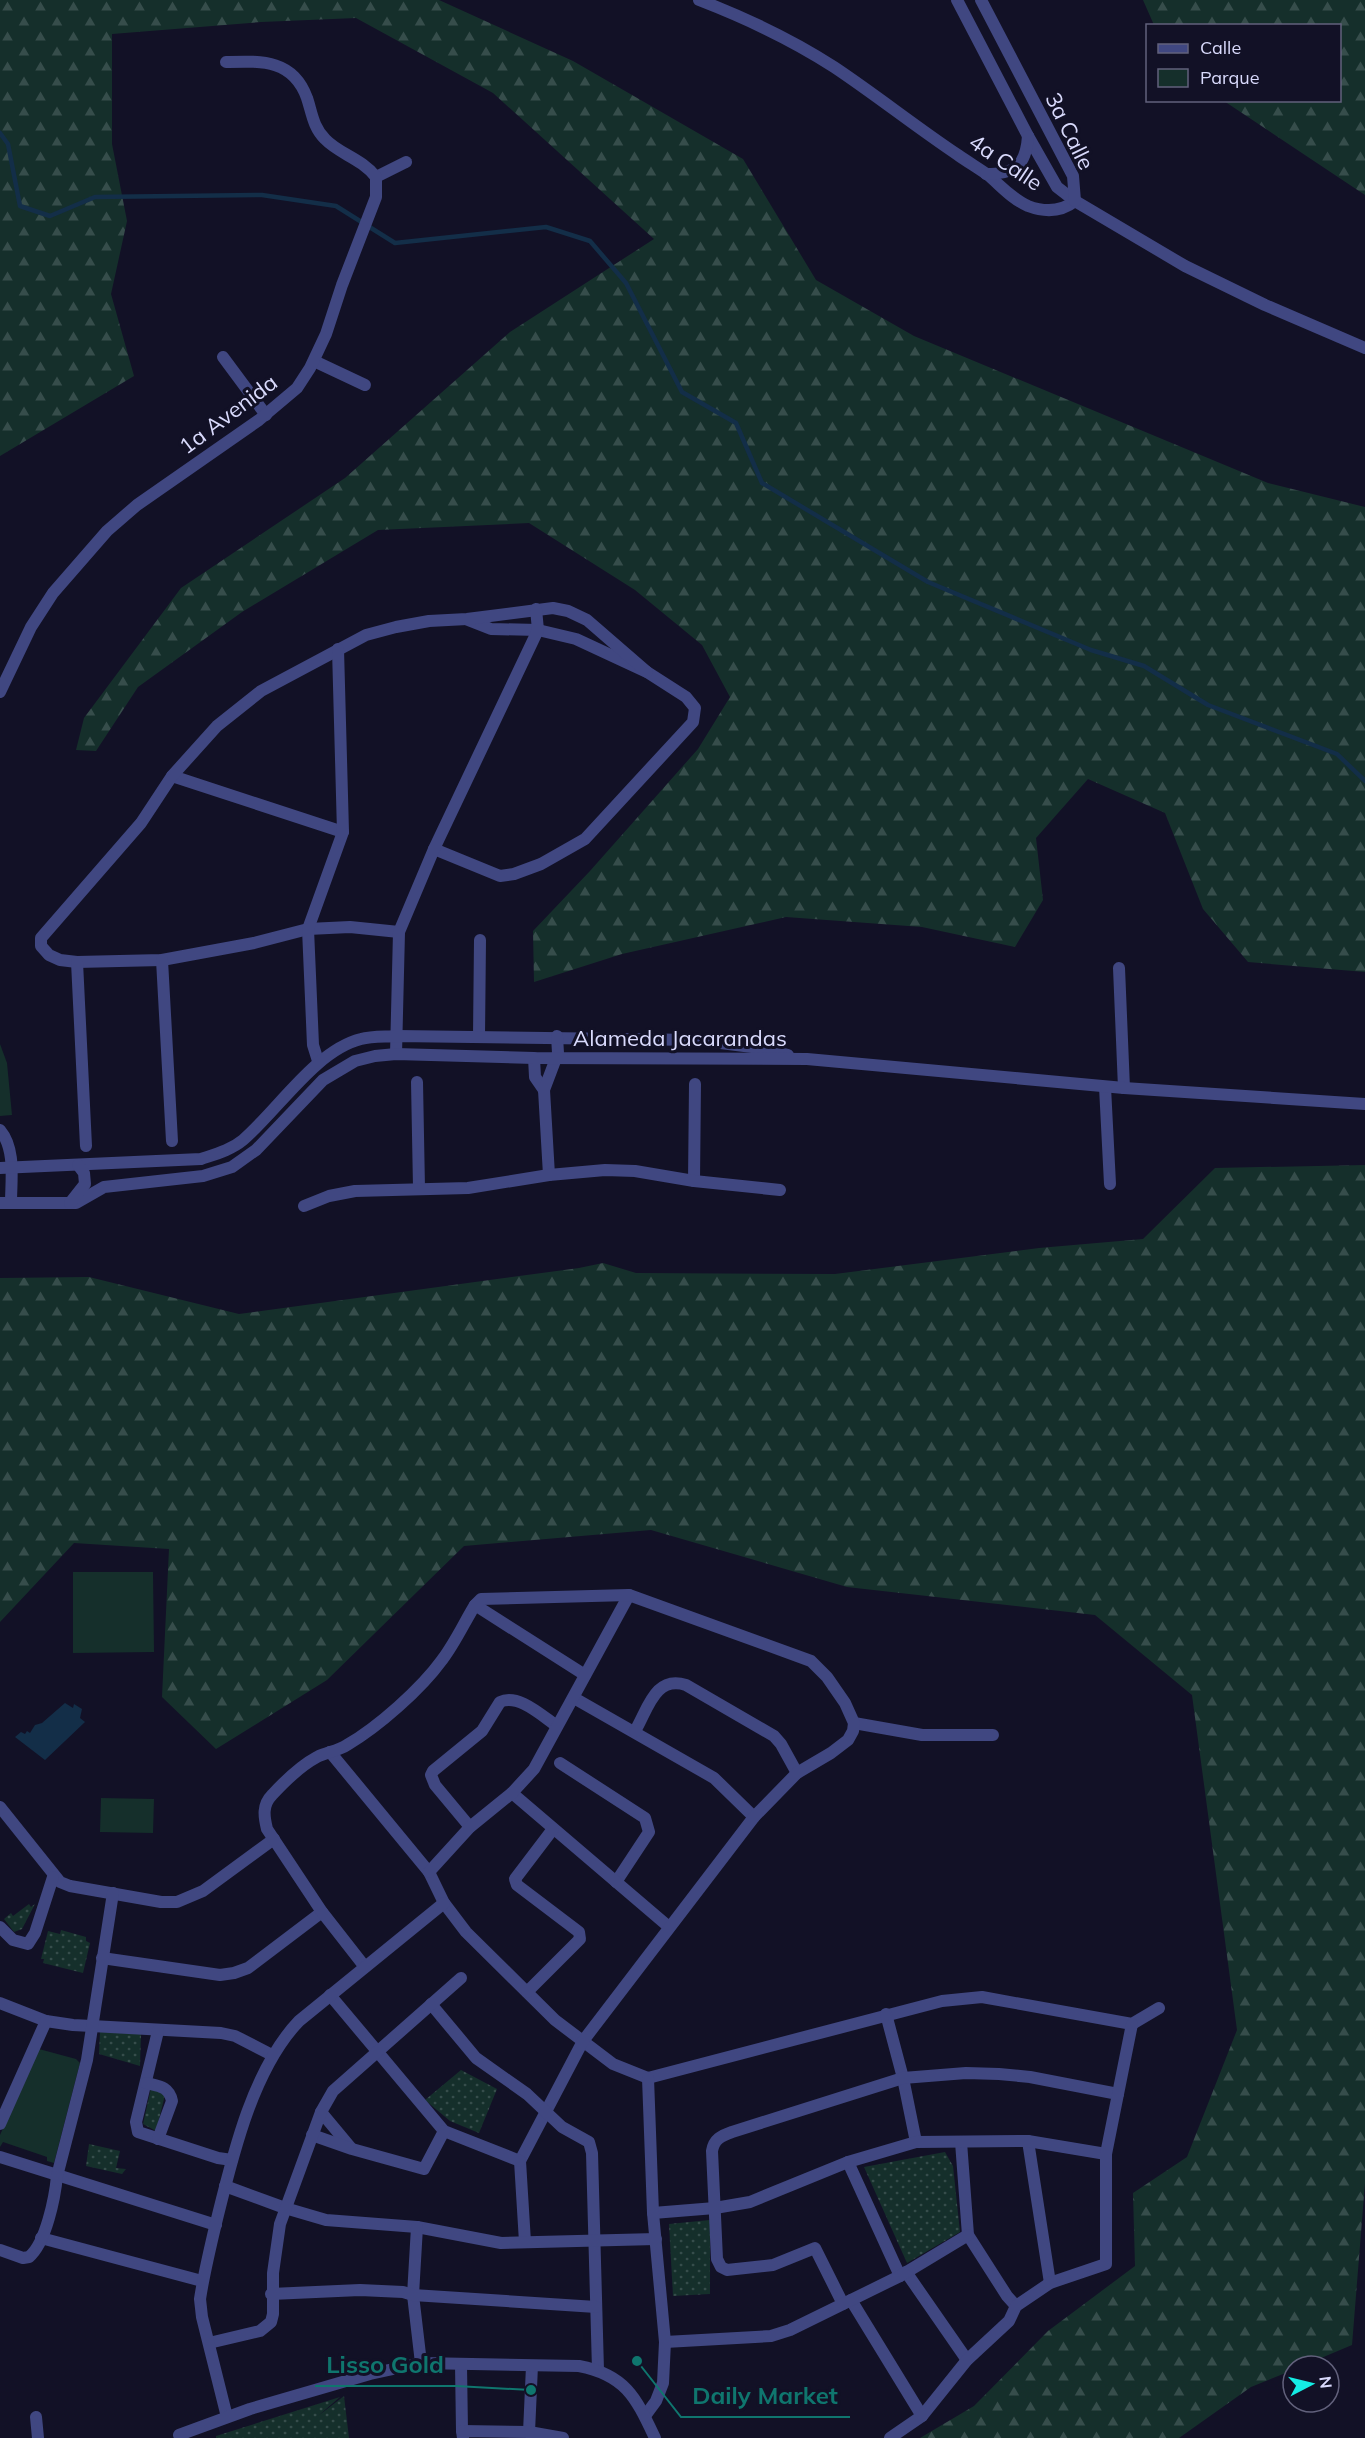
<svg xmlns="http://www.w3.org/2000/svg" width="1365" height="2438" font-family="Mulish,sans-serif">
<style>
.grass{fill:url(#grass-dots)}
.forest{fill:url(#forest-firs)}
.green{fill:#152f2b}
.water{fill:#132e48}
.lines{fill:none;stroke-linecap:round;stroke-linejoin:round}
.stream{stroke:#132e48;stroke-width:4.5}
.minor{stroke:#404781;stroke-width:12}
.labels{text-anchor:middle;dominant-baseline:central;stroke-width:6;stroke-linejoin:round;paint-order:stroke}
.street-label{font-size:22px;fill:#d9dafc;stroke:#121126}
.leader{fill:none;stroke:#0f766e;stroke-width:2}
.callout-dot{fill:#0f766e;stroke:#121126;stroke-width:2}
.callout-label{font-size:24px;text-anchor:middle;font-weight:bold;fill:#0f766e;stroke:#121126;stroke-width:6;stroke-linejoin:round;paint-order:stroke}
</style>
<defs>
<pattern id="grass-dots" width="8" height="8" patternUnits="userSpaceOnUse" patternTransform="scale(1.5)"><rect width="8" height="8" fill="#152f2b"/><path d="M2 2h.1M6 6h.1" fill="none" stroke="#364d4b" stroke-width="1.8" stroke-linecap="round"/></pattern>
<pattern id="forest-firs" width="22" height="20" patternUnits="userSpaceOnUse" patternTransform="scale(1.5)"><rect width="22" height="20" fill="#152f2b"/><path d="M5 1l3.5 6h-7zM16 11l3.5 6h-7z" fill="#364d4b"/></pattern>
</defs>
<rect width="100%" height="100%" fill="#121126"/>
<!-- grass -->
<g class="grass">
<path d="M29,1904L31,1907L35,1904L22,1929L14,1932L4,1919L11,1913L13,1916Z"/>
<path d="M61,1930L86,1937V1941L90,1943L83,1973L43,1963L44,1959H41L48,1931L60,1934Z"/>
<path d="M100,2032L141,2033L140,2066L99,2054Z"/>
<path d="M461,2070L497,2089L479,2133L450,2121L425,2100Z"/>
<path d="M151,2088L165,2095L156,2131L143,2124Z"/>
<path d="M89,2144L120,2151L116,2168L126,2169L122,2174L86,2166Z"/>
<path d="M945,2152L953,2166L960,2232L907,2263L864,2167Z"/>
<path d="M710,2220V2294L673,2296L669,2224Z"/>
<path d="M344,2396L349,2438H216V2436L340,2397L318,2416Z"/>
</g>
<!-- forest -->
<g class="forest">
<path d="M0,0H439L573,61L743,159L816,280L914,336L1268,483L1365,507V972L1248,962L1203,909L1165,813L1088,779L1036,838L1043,900L1015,947L922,927L786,917L622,954L534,982L533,931L590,871L698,749L730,697L702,645L635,590L529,523L378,530L242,612L138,687L96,751L76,750L84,718L181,588L345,478L510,332L654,239L493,93L356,18L261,22L112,34V144L127,221L111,294L134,376L0,456Z"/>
<path d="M1143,0H1365V195L1224,101L1340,100V26L1154,25Z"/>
<path d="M1365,1165V2183L1352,2345L1302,2366H1293V2370L1251,2387L1179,2438H920L974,2406L1048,2331L1135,2266L1133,2193L1187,2157L1237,2030L1192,1695L1095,1615L847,1587L651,1530L464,1546L327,1680L216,1749L162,1697L169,1549L74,1543L0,1622V1278L89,1277L239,1314L579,1268L603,1263L636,1273L835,1274L1039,1248L1143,1239L1215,1168Z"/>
</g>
<!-- green -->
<g class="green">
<path d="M0,1044L7,1063L12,1115L0,1116Z"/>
<path d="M73,1572H153L154,1652L73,1653Z"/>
<path d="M101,1798L154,1799L153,1833L100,1832Z"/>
<path d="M39,2049L76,2059L80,2063L54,2163L47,2161V2157L3,2142L0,2147V2135Z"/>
</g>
<!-- water -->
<path class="water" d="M65,1703L73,1708L74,1704L82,1709L80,1718L85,1722L45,1760L15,1737L21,1732L25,1734L27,1731L30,1733L35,1725L42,1723Z"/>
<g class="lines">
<!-- stream -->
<path class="stream" d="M0,133L8,144L20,206L50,216L95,197L262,195L336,206L395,243L546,227L590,241L626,283L682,392L736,423L762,483L928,582L1091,650L1144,666L1208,705L1337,754L1365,781"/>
<!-- minor -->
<g class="minor">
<path d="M699,0C743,17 794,41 834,67C876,95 916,127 958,155C968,162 978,168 988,175C1001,186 1012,199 1028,206C1044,212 1061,212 1075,201"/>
<path d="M957,0L1028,136L1057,187L1075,201L1185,266L1265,305L1365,348"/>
<path d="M981,0L1073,176L1075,201"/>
<path d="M986,174C1015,174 1026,166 1028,136"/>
<path d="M376,177L406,162"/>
<path d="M223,357L266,415"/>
<path d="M314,361L365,385"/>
<path d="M0,692L31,627L53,593L107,531L137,505L259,420L297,388L310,368L326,334L342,285L376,197V177C361,158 339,154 325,139C313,127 312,113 307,98C293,59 261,61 226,62"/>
<path d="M172,776L343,832"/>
<path d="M434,849L500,876L514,874L541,864L585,839L693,722L695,708L686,697L647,672L576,639L538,630L491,629L468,620"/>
<path d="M399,932L350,927L308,929L254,943L162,960L77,962L60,960L49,955L41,946V938L141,823L172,776L217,726L261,691L366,635L396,627L429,621L467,619L553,608L568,611L587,620L647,672"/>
<path d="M162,960L172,1141"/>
<path d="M77,962L86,1146"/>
<path d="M1119,968L1124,1088"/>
<path d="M479,1036L480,940"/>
<path d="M396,1054L399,932L434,849L538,630L536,609"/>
<path d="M534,1058L535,1077L544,1090"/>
<path d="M318,1061L313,1045L308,929L343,832L338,649"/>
<path d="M417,1082L419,1188"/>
<path d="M1105,1087L1110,1184"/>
<path d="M0,1130C16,1149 11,1180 11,1203"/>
<path d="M0,1168L201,1159C216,1154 231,1150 243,1140C278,1110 316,1050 361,1039C372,1036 386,1037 397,1036L697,1040L760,1048L788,1055"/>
<path d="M549,1175L544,1090L558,1053L557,1036"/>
<path d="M694,1181L695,1084"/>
<path d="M0,1203H76L104,1187L203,1176L232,1167L256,1150L323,1080L355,1061L375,1056L396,1054L534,1058L807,1059L1124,1088L1365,1104"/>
<path d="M70,1203L85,1184L84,1173L78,1165"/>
<path d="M304,1206L329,1196L355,1191L468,1188L549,1175L605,1170L635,1171L694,1181L780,1190"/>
<path d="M475,1605L585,1675"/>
<path d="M574,1698L714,1778L754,1817"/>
<path d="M854,1723L922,1735H993"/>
<path d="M635,1731C648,1709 655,1675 686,1685L774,1736L781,1744L797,1773"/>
<path d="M330,1752L429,1872L444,1903L466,1932L555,2020L613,2064L648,2078L942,2001L982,1997L1132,2024L1159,2008"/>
<path d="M560,1763L645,1818L649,1832L616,1882"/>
<path d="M512,1793L669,1927"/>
<path d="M0,1807L60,1882L70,1886L161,1902H177L203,1891L274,1839"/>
<path d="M470,1827L435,1785L431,1775L433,1771L482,1731L500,1702C518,1693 542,1716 557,1726"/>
<path d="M429,1872L470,1827L512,1793L534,1769L629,1595"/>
<path d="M0,1927L13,1940L28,1944L35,1933L53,1877"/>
<path d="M102,1958L220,1975L234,1973L248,1968L322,1912"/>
<path d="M365,1967L322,1912L267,1829C264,1817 262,1805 272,1795C284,1782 302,1765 317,1757C327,1752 338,1751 347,1745C378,1727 421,1689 442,1660C455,1643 464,1623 475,1605L481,1599L629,1595L811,1661L827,1677L845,1703L854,1723L853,1731L848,1740L831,1753L797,1773L754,1817L583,2041L520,2161L525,2242"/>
<path d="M527,1992L580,1939L579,1932L517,1885L515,1879L553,1829"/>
<path d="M330,1995L444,2131L520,2161"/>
<path d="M0,2003L46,2021L73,2025L221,2033L235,2036L272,2055"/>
<path d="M431,2004L476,2058L527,2094L562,2127L589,2142L592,2153L598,2370"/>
<path d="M886,2014L903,2078L916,2142"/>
<path d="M158,2031L136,2122L138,2132L218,2158L232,2160"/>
<path d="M146,2083C158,2086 169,2086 172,2101L158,2139"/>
<path d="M321,2112L351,2148"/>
<path d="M0,2124L46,2021"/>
<path d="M312,2135L352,2149L424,2169L444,2131"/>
<path d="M1028,2141L1050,2283"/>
<path d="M961,2142L968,2235L1007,2296L1016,2306"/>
<path d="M0,2157L216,2225"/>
<path d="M848,2162L900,2276"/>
<path d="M225,2186L285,2208L326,2220L417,2227L501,2243L656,2239"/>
<path d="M653,2213L715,2208L750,2202L848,2162L916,2142L1028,2141L1106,2154"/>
<path d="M417,2227L413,2295L421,2363"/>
<path d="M41,2238L202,2281"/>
<path d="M0,2250L23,2258L29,2257C46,2243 55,2197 57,2176L87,2060L113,1893"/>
<path d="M906,2272L967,2360"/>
<path d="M271,2294L360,2290L403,2292L413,2295L596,2307"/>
<path d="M851,2300L922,2416"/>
<path d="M843,2304L815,2248L773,2265L727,2270L721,2267L717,2259L712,2151C714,2139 721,2136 732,2132L903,2078L966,2073L999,2074L1030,2077L1118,2094"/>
<path d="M665,2342L771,2336L790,2330L900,2276L968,2235"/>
<path d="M209,2343L260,2331L271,2322L273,2314V2273L280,2224L321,2112L333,2091L461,1978"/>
<path d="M461,2365L462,2431"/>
<path d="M645,2416L656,2401L663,2383L665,2342L653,2213L648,2078"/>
<path d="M36,2417L38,2438"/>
<path d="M227,2417L202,2317L200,2299C204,2273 210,2248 216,2223C232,2158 252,2070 299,2021L444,1903"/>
<path d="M529,2432L532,2366"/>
<path d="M179,2435L250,2409L370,2374L421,2363L579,2366C626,2375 636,2398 655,2438"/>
<path d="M463,2438L462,2431L529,2432L563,2438"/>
<path d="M890,2438L922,2416L967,2360L1009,2321L1016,2306L1050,2283L1106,2264V2154L1132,2024"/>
</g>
</g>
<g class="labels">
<!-- street labels -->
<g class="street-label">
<text transform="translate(1070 131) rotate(64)">3a Calle</text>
<text transform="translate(1006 162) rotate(34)">4a Calle</text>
<text transform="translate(228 414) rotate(-37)">1a Avenida</text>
<text x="680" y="1038">Alameda Jacarandas</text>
</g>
</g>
<!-- callouts -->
<path class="leader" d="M531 2390L456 2386H315M637 2361L681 2417H850"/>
<g class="callout-dot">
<circle cx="531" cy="2390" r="6"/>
<circle cx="637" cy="2361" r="6"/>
</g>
<g class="callout-label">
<text x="385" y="2373">Lisso Gold</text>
<text x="765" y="2404">Daily Market</text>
</g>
<!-- legend -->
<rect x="1146" y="24" width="195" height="78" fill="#121126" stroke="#62617c" stroke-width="1.5"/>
<rect x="1158" y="44" width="30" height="9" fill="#404781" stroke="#62617c" stroke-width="1.5"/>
<text x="1200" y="54" font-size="18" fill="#d9dafc">Calle</text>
<rect x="1158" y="69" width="30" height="18" fill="#152f2b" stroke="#62617c" stroke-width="1.5"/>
<text x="1200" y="84" font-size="18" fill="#d9dafc">Parque</text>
<!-- north arrow -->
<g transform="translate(1311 2384) rotate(83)"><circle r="28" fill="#121126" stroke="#62617c" stroke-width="1.5"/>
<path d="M0-4.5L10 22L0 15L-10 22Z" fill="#15ece4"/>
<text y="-9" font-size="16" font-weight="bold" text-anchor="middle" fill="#d9dafc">N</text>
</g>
</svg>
